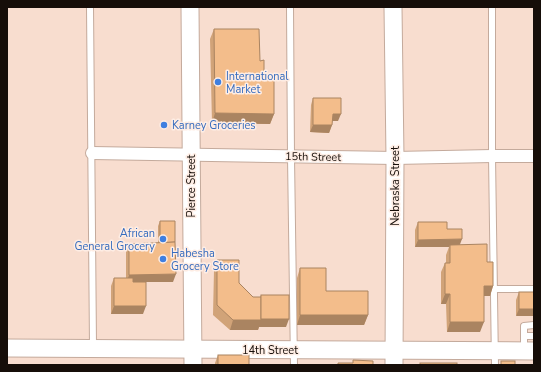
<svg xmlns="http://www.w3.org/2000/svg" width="541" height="372" font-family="'Nunito Sans',sans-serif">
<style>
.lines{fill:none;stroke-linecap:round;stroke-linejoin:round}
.lane-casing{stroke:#c4aa9c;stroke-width:8}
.street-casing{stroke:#c4aa9c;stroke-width:14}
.secondary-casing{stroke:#c4aa9c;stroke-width:19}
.lane{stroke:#fff;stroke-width:6}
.street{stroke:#fff;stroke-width:12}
.secondary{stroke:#fff;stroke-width:17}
.wall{fill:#d1a378}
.shaded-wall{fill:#aa8461}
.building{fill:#f3bd8b;stroke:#aa8461}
.shop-dot{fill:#3f7fe0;stroke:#feede4;stroke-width:1.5}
.labels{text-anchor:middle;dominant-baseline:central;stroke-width:3;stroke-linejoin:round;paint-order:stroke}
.shop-label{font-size:11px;fill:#366cbe;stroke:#feede4;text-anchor:start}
.street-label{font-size:11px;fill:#160e09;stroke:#feede4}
</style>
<rect width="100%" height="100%" fill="#f8ddcf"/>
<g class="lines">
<defs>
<g id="lane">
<path d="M90,7L93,346"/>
<path d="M290,7L291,157L294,365"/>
<path d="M492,7V156L495,365"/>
<path d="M495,289H534"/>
<path d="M524,336H534"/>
<path d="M524,350V326L534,325"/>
</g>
<path id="street" d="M92,153L395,158L492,156H534"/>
<g id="secondary">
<path d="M190,7L193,365"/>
<path d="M393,7L395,158L394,365"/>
<path d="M7,348L534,351"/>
</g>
</defs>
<!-- lane casing -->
<use href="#lane" class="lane-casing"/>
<!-- street casing -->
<use href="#street" class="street-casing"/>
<!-- secondary casing -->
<use href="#secondary" class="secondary-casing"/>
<!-- lane -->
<use href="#lane" class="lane"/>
<!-- street -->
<use href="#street" class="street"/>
<!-- secondary -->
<use href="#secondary" class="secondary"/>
</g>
<!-- wall -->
<g class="wall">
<path d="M214,29L260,61L264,80L274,114L270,124L212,123L210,39Z"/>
<path d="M313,98L338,121H332V125L329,133L310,132L311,105Z"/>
<path d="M160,221L173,282H135L143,314H111V286L114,278H126V251L129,244L158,243V226Z"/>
<path d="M418,222L447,229L460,245L487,262L493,286L490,296H484L480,332H447L446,304H441V272L445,263H446V255L449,247H415V230Z"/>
<path d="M217,260L253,297H260L261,295L286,327H259L258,330H230L213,315L214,270Z"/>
<path d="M300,268L326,291L368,315L364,325H297V278Z"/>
<path d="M519,292H534L516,316V300Z"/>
<path d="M218,355L249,365H215V363Z"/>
</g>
<!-- shaded-wall -->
<g class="shaded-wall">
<path d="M215,113L274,114L270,124L212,123Z"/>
<path d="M333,114H341L338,121H330Z"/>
<path d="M313,125H332L329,133L310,132Z"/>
<path d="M462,239L459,247L450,245L449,247H415L418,240Z"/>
<path d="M176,274L173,282H127L129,275Z"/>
<path d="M484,286H493L490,296H480Z"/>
<path d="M445,294H450L446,304H441Z"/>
<path d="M114,306H146L143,314H111Z"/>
<path d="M519,309H534V316H516Z"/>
<path d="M300,315H368L364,325H297Z"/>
<path d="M261,319H289L286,327H259L258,330H230L233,320Z"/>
<path d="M450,322H484L480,332H447Z"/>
</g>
<!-- building -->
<g class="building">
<path d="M214,29H259L260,61L264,60V80H274V114L215,113Z"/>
<path d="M313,98H341V114H333L332,125H313Z"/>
<path d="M160,221H175V242L160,243Z"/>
<path d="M418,222H447V229H462V239L418,240Z"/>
<path d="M175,242L176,274L129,275V244Z"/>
<path d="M487,244V262H493V286H484V322H450V294H445V263H450V245Z"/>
<path d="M217,260H239V283L253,297H261V320H233L217,305Z"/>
<path d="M300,268H326V291H368V315H300Z"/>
<path d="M114,278H133V282H146V306H114Z"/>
<rect x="519" y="292" width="15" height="17"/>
<rect x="261" y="295" width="28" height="24"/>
<rect x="218" y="355" width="31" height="10"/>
<path d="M353,360L373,361V365H338V363H353Z"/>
<rect x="501" y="361" width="14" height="4"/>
<rect x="420" y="363" width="37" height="2"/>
</g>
<!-- markers -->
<g class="shop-dot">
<circle cx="218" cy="82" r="4"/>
<circle cx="164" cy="125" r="4"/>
<circle cx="163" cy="239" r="4"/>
<circle cx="163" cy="259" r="4"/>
</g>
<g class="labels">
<!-- shop labels -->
<g class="shop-label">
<text x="226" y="76">International<tspan x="226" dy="13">Market</tspan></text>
<text x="172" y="125">Karney Groceries</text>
<text x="155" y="233" text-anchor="end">African<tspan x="155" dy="13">General Grocery</tspan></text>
<text x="171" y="253">Habesha<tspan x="171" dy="13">Grocery Store</tspan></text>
</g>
<!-- street labels -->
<g class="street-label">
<text transform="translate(313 157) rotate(1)">15th Street</text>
<text transform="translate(191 186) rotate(-90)">Pierce Street</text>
<text transform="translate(395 186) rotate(-90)">Nebraska Street</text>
<text x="270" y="350">14th Street</text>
</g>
</g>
<!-- border -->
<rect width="541" height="372" fill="none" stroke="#160e09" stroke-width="16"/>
</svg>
